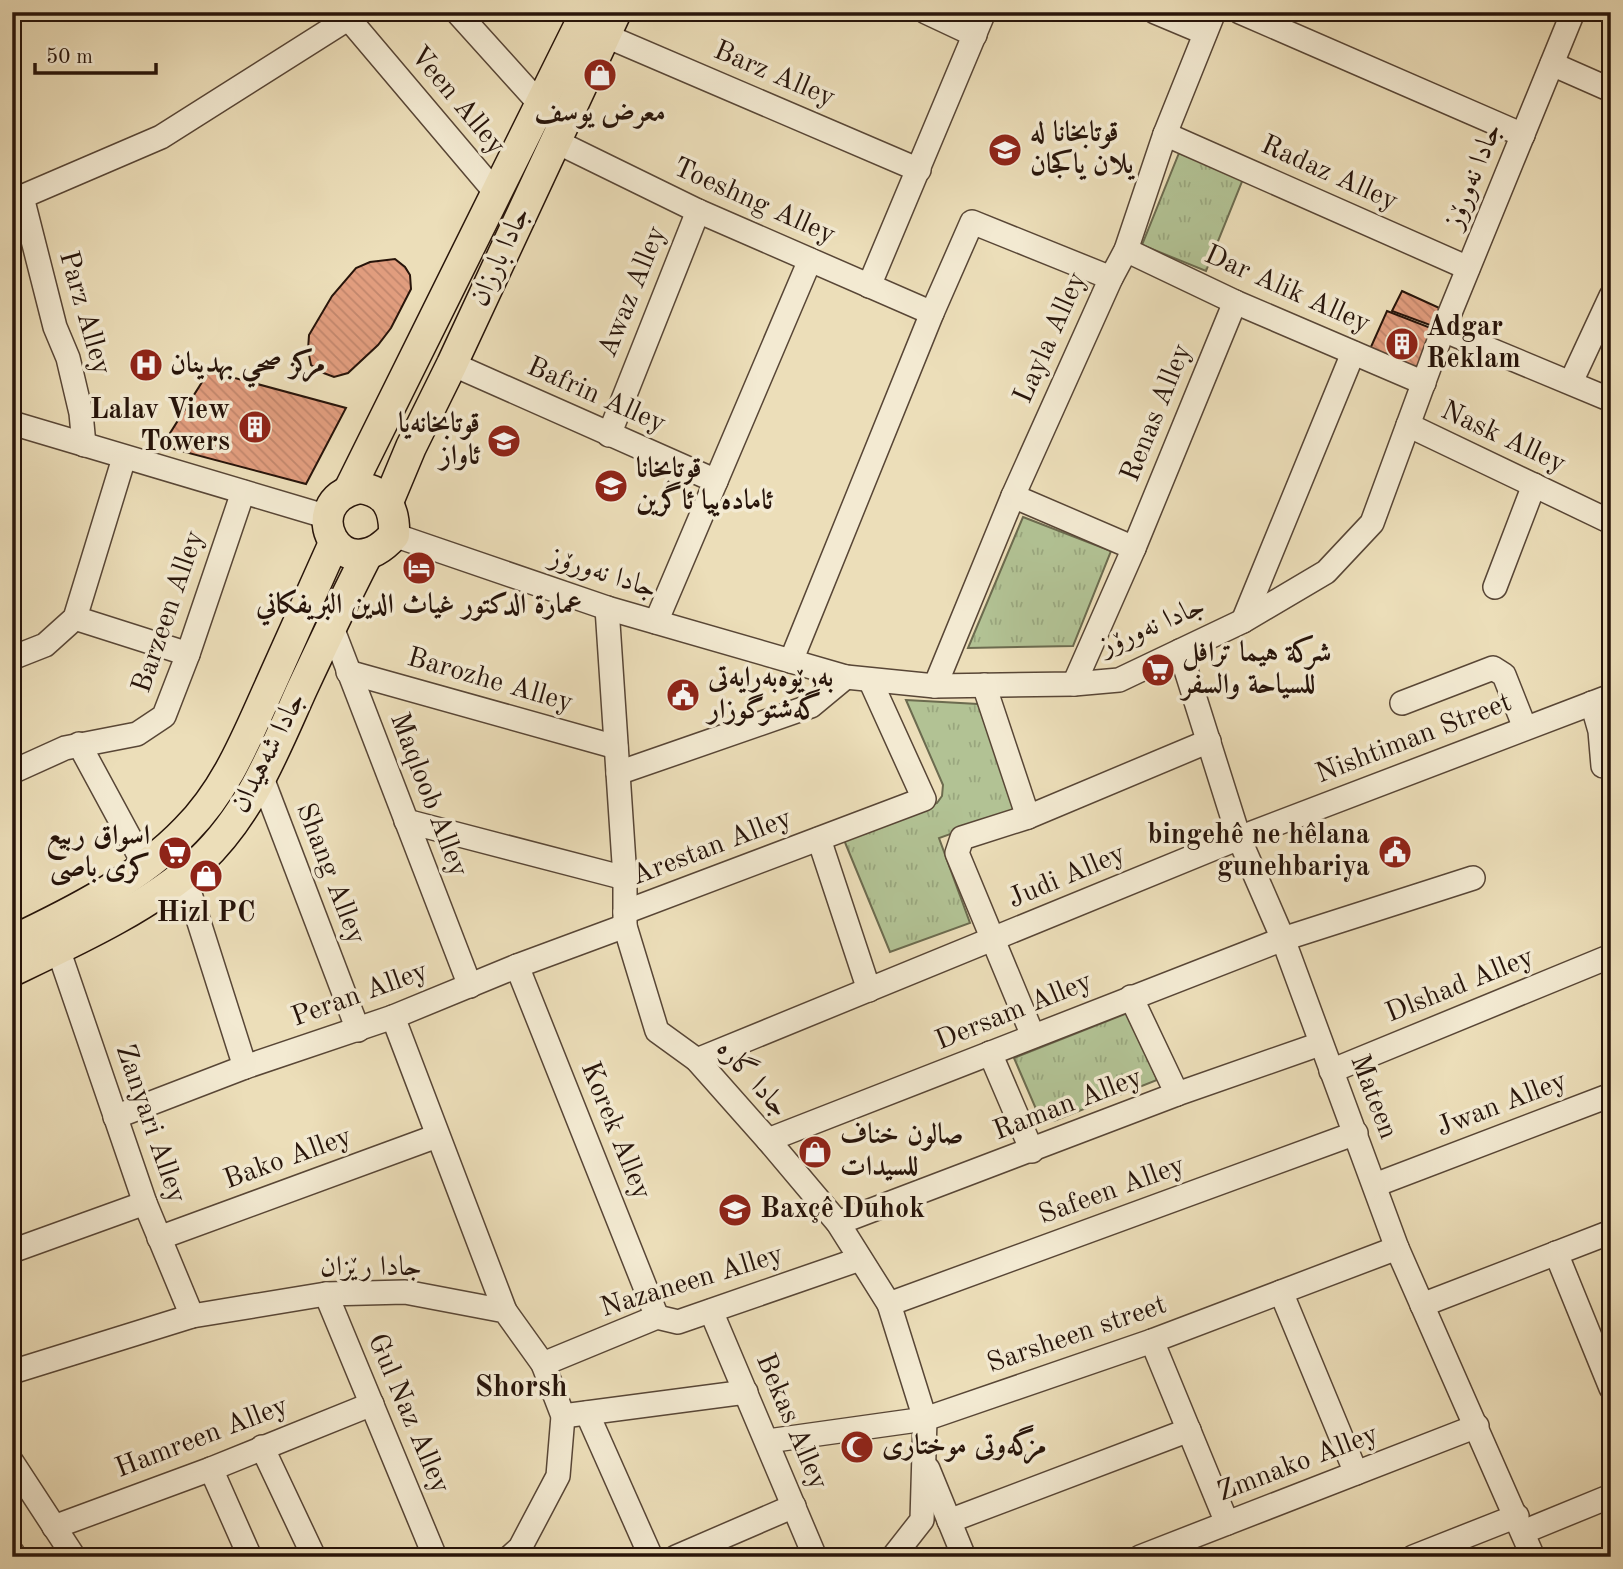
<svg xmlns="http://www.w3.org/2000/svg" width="1623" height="1569" font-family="'Old Standard TT',Amiri,serif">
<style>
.park{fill:url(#park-tufts);stroke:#6c6b4f;stroke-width:2}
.building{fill:url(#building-back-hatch);stroke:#27140a;stroke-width:2}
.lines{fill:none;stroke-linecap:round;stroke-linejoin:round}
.minor-casing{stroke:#584636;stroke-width:26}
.major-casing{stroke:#27140a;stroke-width:33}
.minor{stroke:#f3ead2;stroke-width:23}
.major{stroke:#ecdeb9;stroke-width:30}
.labels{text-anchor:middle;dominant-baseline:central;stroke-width:7;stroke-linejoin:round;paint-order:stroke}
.street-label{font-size:28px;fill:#27140a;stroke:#f3ead2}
.poi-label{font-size:28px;font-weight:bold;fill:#27140a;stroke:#f3ead2;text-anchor:start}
.neighbourhood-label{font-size:30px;font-weight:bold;fill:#27140a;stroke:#f3ead2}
</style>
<defs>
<pattern id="park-tufts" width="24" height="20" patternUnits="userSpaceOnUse" patternTransform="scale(1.75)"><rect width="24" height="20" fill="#b2c294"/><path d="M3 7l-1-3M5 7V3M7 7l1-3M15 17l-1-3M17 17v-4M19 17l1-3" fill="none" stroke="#99a67e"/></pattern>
<pattern id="building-back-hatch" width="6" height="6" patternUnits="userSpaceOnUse" patternTransform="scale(1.75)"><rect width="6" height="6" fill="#e19d7e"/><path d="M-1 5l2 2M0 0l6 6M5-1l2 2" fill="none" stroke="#c1866c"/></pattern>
</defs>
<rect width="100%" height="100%" fill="#ecdeb9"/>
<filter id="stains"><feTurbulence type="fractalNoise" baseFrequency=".00286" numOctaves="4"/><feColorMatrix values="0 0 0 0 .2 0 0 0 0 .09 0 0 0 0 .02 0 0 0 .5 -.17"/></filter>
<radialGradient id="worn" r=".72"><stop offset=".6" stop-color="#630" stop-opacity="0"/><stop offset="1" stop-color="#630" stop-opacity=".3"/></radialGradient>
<!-- park -->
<g class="park">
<path d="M1179,153L1243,179L1206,271L1142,245Z"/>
<path d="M1023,517L1111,551L1073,646L968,648Z"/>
<path d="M906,700L978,704L1015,811L939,838L970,923L890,952L844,840L937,803L942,796L943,785Z"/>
<path d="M1130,1012L1157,1080L1054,1121L1039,1116L1014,1058Z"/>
</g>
<!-- building -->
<g class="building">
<path d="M395,259L405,267L410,275L411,289L391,328L378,345L348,373L334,377L321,372L311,365L308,350L309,335L332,296L356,268L370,262Z"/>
<path d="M1402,291L1446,311L1438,328L1392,311Z"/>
<path d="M1387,311L1436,330L1422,382L1366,358Z"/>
<path d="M209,371L346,408L306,484L162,446Z"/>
</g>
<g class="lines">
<defs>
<g id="minor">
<path d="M343,12L497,194"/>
<path d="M457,12L540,104"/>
<path d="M926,12L975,35"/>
<path d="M1155,12L1205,33"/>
<path d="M1240,12L1523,135"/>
<path d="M590,29L919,170"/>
<path d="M1552,64L1611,90"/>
<path d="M1165,134L1468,268"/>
<path d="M555,141L698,211L932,313"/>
<path d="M22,197L55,327L68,358L81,413L84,445"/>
<path d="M12,201L161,137L349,18"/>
<path d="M1126,250L1235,302L1424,383"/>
<path d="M869,286L984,12"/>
<path d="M1443,330L1611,400"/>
<path d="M452,364L716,481"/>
<path d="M1571,382L1611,296"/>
<path d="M12,423L328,517"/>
<path d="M1408,425L1611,522"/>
<path d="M609,435L698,211"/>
<path d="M1013,496L1134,548"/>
<path d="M394,535L607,608L846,677L935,686L1074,684L1119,680L1243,621L1326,572L1372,523L1443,330L1573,12"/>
<path d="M1495,587L1534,485"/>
<path d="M607,608L625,878V926L657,1031L697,1060L768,1140L838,1223L889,1304L925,1419L922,1520L893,1557"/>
<path d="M75,618L188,654"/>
<path d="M1243,621L1353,353"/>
<path d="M656,622L810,260"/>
<path d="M331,625L470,986"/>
<path d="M1180,651L1239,838L1283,939L1397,1248L1533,1557"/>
<path d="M12,658L45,645L75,618L124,458"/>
<path d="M791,661L932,313L972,222L1111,278"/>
<path d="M348,672L616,747"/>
<path d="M1074,684L1134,548L1235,302"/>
<path d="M984,685L1028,817"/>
<path d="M935,686L1013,496L1111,278L1126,250L1165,134L1214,12"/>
<path d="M1402,703L1493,668L1504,675L1525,728"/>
<path d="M1592,703L1600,731L1603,766"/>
<path d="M79,744L145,866"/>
<path d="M12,772L65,748L137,734L164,716L188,654L243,492"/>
<path d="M618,773L811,706L846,677"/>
<path d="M262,778L358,1030"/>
<path d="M406,821L625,878"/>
<path d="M819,839L869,990"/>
<path d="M184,875L245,1067"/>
<path d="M625,912L924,799L870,680"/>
<path d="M58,949L145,1203L192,1316"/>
<path d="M517,966L657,1317"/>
<path d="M1131,997L1177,1094"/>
<path d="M393,1017L505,1311"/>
<path d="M1033,1036L957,853L962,838L1028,817L1209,741"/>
<path d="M990,1053L1032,1151"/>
<path d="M697,1060L1239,838L1611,696"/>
<path d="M1331,1071L1611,956"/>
<path d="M115,1117L245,1067L393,1017L517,966L625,926"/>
<path d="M768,1140L1283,939L1473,878"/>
<path d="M1375,1185L1611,1095"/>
<path d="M838,1223L1177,1094L1320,1044"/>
<path d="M159,1238L437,1136"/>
<path d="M12,1251L145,1203"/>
<path d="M1556,1253L1611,1388"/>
<path d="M1281,1292L1356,1473"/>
<path d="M326,1294L435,1557"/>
<path d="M889,1304L1356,1133"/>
<path d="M1422,1305L1611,1232"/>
<path d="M711,1311L815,1557"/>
<path d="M1152,1341L1227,1523"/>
<path d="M543,1364L657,1317L678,1322L860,1259"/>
<path d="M12,1372L192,1316L326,1294L405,1292L505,1311L543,1364L563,1416L558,1476L520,1548L510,1557"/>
<path d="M587,1413L651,1557"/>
<path d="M563,1416L746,1392"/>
<path d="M768,1441L925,1419L1152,1341L1397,1248"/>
<path d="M262,1447L314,1557"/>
<path d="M12,1462L74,1557"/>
<path d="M211,1469L250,1557"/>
<path d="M928,1469L964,1557"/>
<path d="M949,1521L1189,1430"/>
<path d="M54,1527L211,1469L372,1404"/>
<path d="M1523,1532L1611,1496"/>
<path d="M12,1552L15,1557"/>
<path d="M676,1557L794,1506"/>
<path d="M1140,1557L1477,1426"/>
<path d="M1413,1557L1517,1516"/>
</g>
<g id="major">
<path d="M360,488C387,491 395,510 394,535C341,595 294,501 360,488Z"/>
<path d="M349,490L586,12"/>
<path d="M388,502L411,447L452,364L616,12"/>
<path d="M12,941C73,912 139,879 186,830C226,790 246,739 269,688C291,640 312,591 334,543"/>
<path d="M12,971C73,942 150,907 200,861C250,814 274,751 302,689C323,644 344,600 367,555"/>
</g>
</defs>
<!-- minor casing -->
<use href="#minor" class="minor-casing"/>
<!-- major casing -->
<use href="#major" class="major-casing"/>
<!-- minor -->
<use href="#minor" class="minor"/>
<!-- major -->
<use href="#major" class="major"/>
</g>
<!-- icons -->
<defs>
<symbol id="shop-disc" viewBox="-11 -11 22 22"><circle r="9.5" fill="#8f2418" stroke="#f3ead2"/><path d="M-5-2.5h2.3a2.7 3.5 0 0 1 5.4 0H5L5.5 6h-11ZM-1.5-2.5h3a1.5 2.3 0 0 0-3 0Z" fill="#fff"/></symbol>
<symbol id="school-disc" viewBox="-11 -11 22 22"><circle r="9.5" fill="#8f2418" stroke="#f3ead2"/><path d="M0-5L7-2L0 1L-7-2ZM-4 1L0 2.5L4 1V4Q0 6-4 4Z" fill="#fff"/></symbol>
<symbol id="building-disc" viewBox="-11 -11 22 22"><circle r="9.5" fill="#8f2418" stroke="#f3ead2"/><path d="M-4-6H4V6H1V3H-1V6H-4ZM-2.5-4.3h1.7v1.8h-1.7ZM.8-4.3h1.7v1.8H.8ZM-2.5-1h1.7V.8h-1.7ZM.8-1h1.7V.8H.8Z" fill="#fff"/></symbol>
<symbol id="hospital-disc" viewBox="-11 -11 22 22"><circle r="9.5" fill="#8f2418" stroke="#f3ead2"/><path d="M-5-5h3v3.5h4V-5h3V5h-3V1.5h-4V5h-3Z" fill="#fff"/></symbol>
<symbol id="hotel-disc" viewBox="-11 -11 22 22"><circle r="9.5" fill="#8f2418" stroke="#f3ead2"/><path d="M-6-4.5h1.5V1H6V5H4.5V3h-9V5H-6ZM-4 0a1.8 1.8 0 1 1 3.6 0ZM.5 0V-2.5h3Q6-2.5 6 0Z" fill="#fff"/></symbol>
<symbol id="supermarket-disc" viewBox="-11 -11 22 22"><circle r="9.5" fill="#8f2418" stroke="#f3ead2"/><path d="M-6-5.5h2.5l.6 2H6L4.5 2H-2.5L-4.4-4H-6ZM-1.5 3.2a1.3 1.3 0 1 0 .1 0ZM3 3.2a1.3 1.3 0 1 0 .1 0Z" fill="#fff"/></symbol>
<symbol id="civic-disc" viewBox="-11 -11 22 22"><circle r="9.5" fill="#8f2418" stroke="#f3ead2"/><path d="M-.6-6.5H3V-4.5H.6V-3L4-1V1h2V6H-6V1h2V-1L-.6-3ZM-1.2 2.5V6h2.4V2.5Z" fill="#fff"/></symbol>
<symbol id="mosque-disc" viewBox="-11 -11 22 22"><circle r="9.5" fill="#8f2418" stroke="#f3ead2"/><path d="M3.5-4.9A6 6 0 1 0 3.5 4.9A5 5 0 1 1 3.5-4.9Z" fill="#fff"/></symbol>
</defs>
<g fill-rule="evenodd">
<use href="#shop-disc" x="581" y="56" width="38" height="38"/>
<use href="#school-disc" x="986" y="131" width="38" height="38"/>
<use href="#building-disc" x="1383" y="325" width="38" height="38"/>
<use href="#hospital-disc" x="127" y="346" width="38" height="38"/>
<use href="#building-disc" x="236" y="408" width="38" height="38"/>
<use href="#school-disc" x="485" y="422" width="38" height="38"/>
<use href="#school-disc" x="592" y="467" width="38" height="38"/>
<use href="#hotel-disc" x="400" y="549" width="38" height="38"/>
<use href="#supermarket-disc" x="1139" y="651" width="38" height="38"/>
<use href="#civic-disc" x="664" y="676" width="38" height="38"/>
<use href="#civic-disc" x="1376" y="833" width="38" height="38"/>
<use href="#supermarket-disc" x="156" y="834" width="38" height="38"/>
<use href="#shop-disc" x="187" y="857" width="38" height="38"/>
<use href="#shop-disc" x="796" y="1133" width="38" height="38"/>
<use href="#school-disc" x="716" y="1191" width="38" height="38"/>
<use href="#mosque-disc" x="838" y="1428" width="38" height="38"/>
</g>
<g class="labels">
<!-- street labels -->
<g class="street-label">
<text transform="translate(774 75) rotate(23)">Barz Alley</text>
<text transform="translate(457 101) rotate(50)">Veen Alley</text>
<text transform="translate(1329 174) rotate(24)">Radaz Alley</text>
<text transform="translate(1474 176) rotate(-68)">جادا نەورۆز</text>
<text transform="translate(754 202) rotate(24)">Toeshng Alley</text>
<text transform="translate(501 257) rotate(-65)">جادا بارزان</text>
<text transform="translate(1287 290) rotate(24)">Dar Alik Alley</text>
<text transform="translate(633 292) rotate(-68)">Awaz Alley</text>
<text transform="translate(84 313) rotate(74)">Parz Alley</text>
<text transform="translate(1051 338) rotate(-66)">Layla Alley</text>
<text transform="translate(596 396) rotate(24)">Bafrin Alley</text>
<text transform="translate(1157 413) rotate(-68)">Renas Alley</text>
<text transform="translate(1503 438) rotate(25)">Nask Alley</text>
<text transform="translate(603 574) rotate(18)">جادا نەورۆز</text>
<text transform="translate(169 612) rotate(-71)">Barzeen Alley</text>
<text transform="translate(1153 627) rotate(-23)">جادا نەورۆز</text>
<text transform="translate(490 681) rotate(16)">Barozhe Alley</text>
<text transform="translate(1414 739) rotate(-21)">Nishtiman Street</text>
<text transform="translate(269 753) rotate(-63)">جادا شەهیدان</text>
<text transform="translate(428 795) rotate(69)">Maqloob Alley</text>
<text transform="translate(712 848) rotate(-21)">Arestan Alley</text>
<text transform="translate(330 874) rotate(69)">Shang Alley</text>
<text transform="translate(1067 877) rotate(-23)">Judi Alley</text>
<text transform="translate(1460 986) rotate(-22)">Dlshad Alley</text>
<text transform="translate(360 995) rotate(-20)">Peran Alley</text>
<text transform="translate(1014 1012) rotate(-22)">Dersam Alley</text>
<text transform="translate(752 1079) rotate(48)">جادا گارە</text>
<text transform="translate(1373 1097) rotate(69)">Mateen</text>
<text transform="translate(1068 1105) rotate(-21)">Raman Alley</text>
<text transform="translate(1502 1105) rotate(-21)">Jwan Alley</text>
<text transform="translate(150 1124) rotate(71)">Zanyari Alley</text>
<text transform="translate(615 1131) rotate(68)">Korek Alley</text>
<text transform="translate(288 1159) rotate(-20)">Bako Alley</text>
<text transform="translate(1112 1191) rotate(-20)">Safeen Alley</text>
<text x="371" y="1268">جادا رێزان</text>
<text transform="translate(692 1282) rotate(-17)">Nazaneen Alley</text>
<text transform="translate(1077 1335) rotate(-19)">Sarsheen street</text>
<text transform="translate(408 1414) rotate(67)">Gul Naz Alley</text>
<text transform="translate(791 1422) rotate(67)">Bekas Alley</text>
<text transform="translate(202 1438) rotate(-21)">Hamreen Alley</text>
<text transform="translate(1298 1464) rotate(-21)">Zmnako Alley</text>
</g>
<!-- poi labels -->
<g class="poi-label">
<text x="600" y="114" text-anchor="middle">معرض يوسف</text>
<text x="1030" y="134">قوتابخانا له<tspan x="1030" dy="32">يلان ياكجان</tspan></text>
<text x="1426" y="328">Adgar<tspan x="1426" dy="32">Reklam</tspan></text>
<text x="170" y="365">مركز صحي بهدينان</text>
<text x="230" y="411" text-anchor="end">Lalav View<tspan x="230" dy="32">Towers</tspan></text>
<text x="480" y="425" text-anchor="end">قوتابخانەیا<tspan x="480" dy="32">ئاواز</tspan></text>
<text x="636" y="470">قوتابخانا<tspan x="636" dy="32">ئامادەییا ئاگرین</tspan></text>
<text x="419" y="606" text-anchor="middle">عمارة الدكتور غياث الدين البريفكاني</text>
<text x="1182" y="654">شركة هيما ترافل<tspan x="1182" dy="32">للسياحة والسفر</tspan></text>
<text x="708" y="679">بەڕێوەبەرایەتی<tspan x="708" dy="32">گەشتوگوزار</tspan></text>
<text x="1370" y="836" text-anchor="end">bingehê ne hêlana<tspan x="1370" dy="32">gunehbariya</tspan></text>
<text x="150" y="837" text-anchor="end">اسواق ربيع<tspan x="150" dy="32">كرى باصى</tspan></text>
<text x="206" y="914" text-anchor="middle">Hizl PC</text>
<text x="840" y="1136">صالون خناف<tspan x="840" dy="32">للسيدات</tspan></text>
<text x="760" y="1210">Baxçê Duhok</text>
<text x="882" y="1447">مزگەوتی موختاری</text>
</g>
<!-- neighbourhood labels -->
<g class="neighbourhood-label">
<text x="521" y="1388">Shorsh</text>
</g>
</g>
<!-- margin -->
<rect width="1623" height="1569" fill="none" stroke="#ecdeb9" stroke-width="42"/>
<rect x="14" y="14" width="1595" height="1541" fill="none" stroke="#27140a" stroke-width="3.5"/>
<rect x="21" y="21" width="1581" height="1527" fill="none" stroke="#27140a" stroke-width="2"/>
<!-- scale -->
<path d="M35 63v10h121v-10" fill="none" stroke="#27140a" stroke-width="3.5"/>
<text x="46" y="63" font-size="21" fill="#27140a" stroke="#f3ead2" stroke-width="5" paint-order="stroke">50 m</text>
<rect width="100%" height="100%" filter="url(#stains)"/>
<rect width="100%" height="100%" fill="url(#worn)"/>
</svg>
